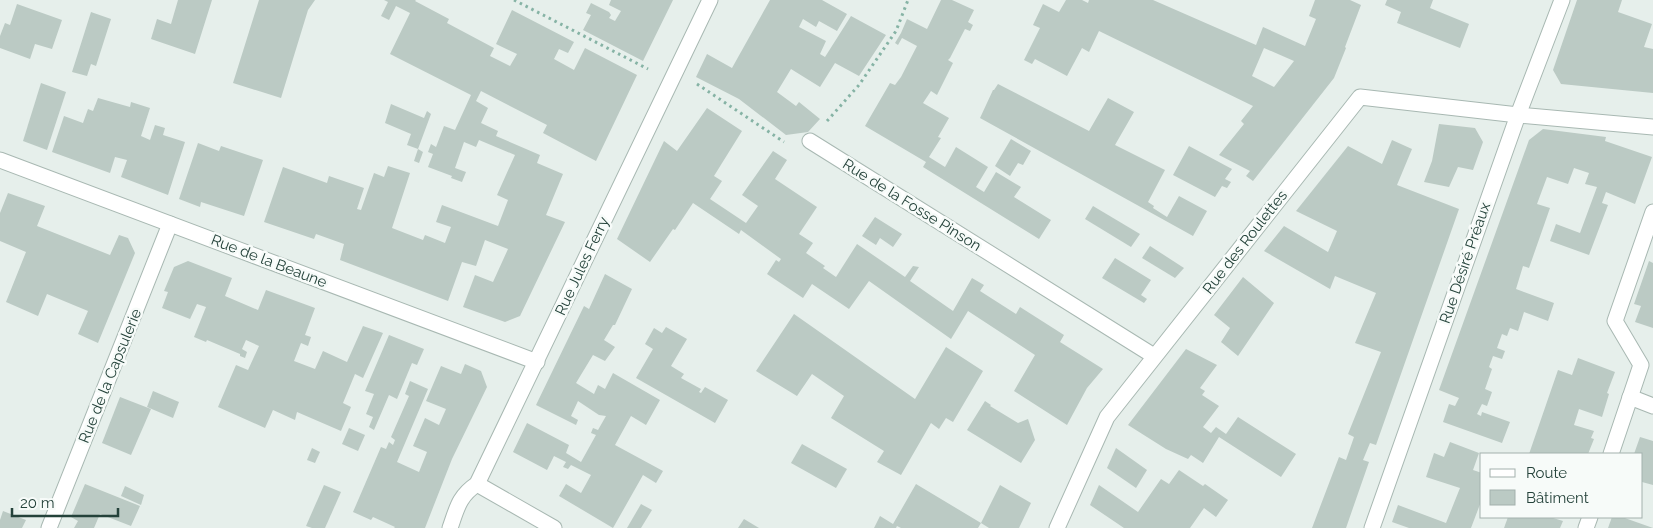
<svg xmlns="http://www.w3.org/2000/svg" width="1653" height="528" font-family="Raleway,sans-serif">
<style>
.building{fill:#bbcac4;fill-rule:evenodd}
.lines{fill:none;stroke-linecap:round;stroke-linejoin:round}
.minor-casing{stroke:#a8b8b2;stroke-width:17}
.path{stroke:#86b3a5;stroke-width:3;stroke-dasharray:2.5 4;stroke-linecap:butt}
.minor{stroke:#fff;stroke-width:15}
.labels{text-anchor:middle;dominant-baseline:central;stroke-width:5;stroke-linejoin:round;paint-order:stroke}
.street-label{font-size:15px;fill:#24423a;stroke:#f7fbf9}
</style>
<rect width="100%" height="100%" fill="#e6efeb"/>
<!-- building -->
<g class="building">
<path d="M178,0H212L195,54L151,39L157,19L171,24Z"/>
<path d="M259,0H315L308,10L281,98L233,83Z"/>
<path d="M384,0H416L415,1L449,19L447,23L494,48L490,56L510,66L517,54L496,44L512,10L574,42L568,53L559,49L554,59L574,70L585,48L637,75L596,161L543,133L547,125L481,91L476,101L488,108L481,123L498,131L496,136L540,155L537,163L563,174L546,215L565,222L520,316L505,322L463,307L475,275L493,282L508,249L485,240L476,266L462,262L448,301L340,260L344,244L316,234L314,239L264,222L283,167L327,183L329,176L364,188L357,209L361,210L374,173L384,177L388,166L410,173L392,228L423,240L425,235L445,243L451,227L436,222L442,205L498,226L508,200L497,195L515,155L479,140L476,147L464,142L455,168L466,172L462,182L451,178L452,176L428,167L433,154L428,152L431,144L436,147L444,126L455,130L471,95L390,54L410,13L396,6L389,20L381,16L388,2Z"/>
<path d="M611,0H673L643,61L583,30L591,15L586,13L591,3L609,12L611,15L609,18L615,21L621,11L609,5Z"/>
<path d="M770,0H822L847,14L837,31L819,21L816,27L803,19L799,27L826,41L820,54L825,57L851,16L886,35L859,76L835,63L820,87L791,69L777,92L796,106L799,102L820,119L808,132L786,135L739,99L696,77L707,54L732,68Z"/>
<path d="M941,0H952L974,10L968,22L973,25L970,31L965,29L950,58L948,60L953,63L937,95L931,91L923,103L949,118L938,137L941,138L929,157L945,167L956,147L988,167L976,187L984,192L996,172L1021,187L1014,197L1051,220L1039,239L923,167L926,162L865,126L890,83L895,85L901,77L917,46L902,38L898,45L895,43L901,33L907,19L927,29Z"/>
<path d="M1066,0H1082L1088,3L1089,0H1153L1256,45L1263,27L1305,46L1316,19L1309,16L1315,0H1350L1361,5L1345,47L1346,48L1334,78L1253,181L1246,176L1250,171L1219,155L1244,124L1241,121L1253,106L1099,31L1089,52L1082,48L1067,76L1035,59L1032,64L1024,60L1040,28L1033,25L1043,4L1059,12ZM1264,48L1294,61L1274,87L1252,76Z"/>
<path d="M1387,0H1433L1430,8L1469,24L1460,48L1397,23L1401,12L1385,5Z"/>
<path d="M1577,0H1622L1618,12L1652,24L1644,47L1653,49V93L1561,84L1553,70Z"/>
<path d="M17,4L62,20L52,49L35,44L30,59L0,48V36L5,23L10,25Z"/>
<path d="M91,12L111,19L96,66L91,64L87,76L72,72Z"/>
<path d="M41,83L66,92L47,150L23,141Z"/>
<path d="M998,84L1089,131L1108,98L1134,112L1115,145L1165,170L1148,202L1154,206L1153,208L1167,217L1179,196L1207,211L1193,236L980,118L993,90H994Z"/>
<path d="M98,98L130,107L131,102L150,108L141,136L150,140L155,125L165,128L163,135L185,142L168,195L121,177L127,160L115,157L110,173L52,152L64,116L83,123L88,109L93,111Z"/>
<path d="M391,104L424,118L427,111L431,114L418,149L407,145L411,134L385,123Z"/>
<path d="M707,108L742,131L714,176L722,181L710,199L746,223L758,206L742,195L773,151L787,160L775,179L817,207L799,234L813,243L806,253L825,266L823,268L836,277L857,244L905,277L913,266L919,267L910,281L953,311L972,278L984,285L980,291L1016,314L1020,307L1064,335L1060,342L1103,369L1087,388L1067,425L1014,391L1035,355L968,311L951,339L869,281L849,309L812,284L803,298L767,274L776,260L779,262L781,259L741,230L739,234L693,203L675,230L673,229L650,262L617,239L664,141L677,151Z"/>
<path d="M1439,124L1475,128L1483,142L1473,170L1458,167L1449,187L1424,182L1432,161Z"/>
<path d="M1543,129L1606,137L1605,141L1652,157L1635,204L1606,192L1602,203L1608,205L1589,255L1550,241L1556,224L1580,233L1597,187L1585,184L1589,173L1574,168L1568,184L1547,177L1537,204L1550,208L1529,268L1523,266L1516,289L1554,303L1548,321L1524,312L1518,331L1510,328L1507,336L1502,334L1497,348L1505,351L1502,359L1493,356L1489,367L1492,369L1485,389L1492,392L1487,406L1482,404L1477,414L1481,416L1482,412L1510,422L1502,443L1443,422L1449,404L1455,406L1459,398L1439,390L1529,140Z"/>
<path d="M1011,139L1031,151L1023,165L1018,163L1010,176L995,166Z"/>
<path d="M1392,140L1412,149L1397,185L1459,209L1376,445L1370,443L1363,460L1369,462L1346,528H1312L1339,457L1346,460L1354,437L1348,434L1381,352L1355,343L1376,293L1335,276L1330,289L1264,251L1284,226L1328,252L1337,231L1296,211L1348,146L1382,164Z"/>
<path d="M198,143L219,151L221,146L263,160L244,216L201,202L200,207L179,199Z"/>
<path d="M1189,146L1232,169L1225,179L1231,182L1227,188L1222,186L1215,197L1173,175Z"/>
<path d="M418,149L423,152L419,163L414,161Z"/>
<path d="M8,193L45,206L37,226L110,255L119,235L128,238L135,253L98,343L78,334L88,311L47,294L38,316L6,302L26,252L0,241V213Z"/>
<path d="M1093,206L1140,234L1131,247L1085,219Z"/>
<path d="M875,217L902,234L893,247L880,238L876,245L862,236Z"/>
<path d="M1150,246L1184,268L1175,278L1142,258Z"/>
<path d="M1115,258L1151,280L1141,295L1147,299L1144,303L1102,278Z"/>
<path d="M188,261L232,278L225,296L258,310L266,290L315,308L305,335L311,337L308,346L301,343L294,361L315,369L323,351L347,362L363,326L383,333L363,378L355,374L343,403L351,407L341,431L297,412L295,420L273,410L265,428L218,407L236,365L248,370L259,346L246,340L242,349L247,352L245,358L240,356V354L207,340L206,342L194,337L206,307L197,304L190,319L162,308L168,292L164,291L174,267Z"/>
<path d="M1649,261L1653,263V328L1635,322L1641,306L1634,304Z"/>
<path d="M605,274L632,289L615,325H613L604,340L615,347L605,361L593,355L576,383L594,394L598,385L605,389L613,373L660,400L646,425L631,416L615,445L663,471L656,483L643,475L613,528L559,496L566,484L581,493L591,475L571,465L568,469L563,467L566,462L554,456L547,470L513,452L527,423L569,445L566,453L581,462L596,435L591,433L593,428L598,430L606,416L599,415L578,401L571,416L578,420L576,425L536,405L584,306L589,309Z"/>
<path d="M1243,277L1274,303L1238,356L1221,342L1230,328L1214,315Z"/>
<path d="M794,314L915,399L946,347L983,371L953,422L946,418L939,429L931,423L901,475L877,462L884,451L831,418L844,396L812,374L797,396L756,371Z"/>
<path d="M666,327L687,339L671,366L684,374L681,378L701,389L699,392L701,393L705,387L728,400L715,423L636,378L653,349L645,344L654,328L662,333Z"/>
<path d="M389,335L424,349L417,365L412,363L397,399L389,395L374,430L369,427L373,417L366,414L374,394L365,391Z"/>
<path d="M1186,349L1217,365L1200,388L1205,391L1202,395L1219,406L1203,427L1211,433L1216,427L1226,434L1238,417L1296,454L1281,477L1219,437L1203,463L1191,455L1188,459L1166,449L1128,425Z"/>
<path d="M1578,358L1615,372L1607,393L1609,394L1602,417L1579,409L1574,425L1594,431L1591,438L1594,439L1588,454H1529L1558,370L1572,375Z"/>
<path d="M465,364L481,371L487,387L452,459L425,528H394L395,527L373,517L371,520L353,512L381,447L386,449L389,442L393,445L395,440L391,437L409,396L405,394L410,381L428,389L397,462L419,472L427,452L413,446L425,418L439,425L446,409L426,401L441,366L461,374Z"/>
<path d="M153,391L179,402L173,418L147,407Z"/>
<path d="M120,397L151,409L131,455L102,443Z"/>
<path d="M985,401L991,405L990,406L1018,423L1028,419L1035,440L1021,463L967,430Z"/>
<path d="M349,428L365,435L358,451L342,444Z"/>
<path d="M1640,437L1653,441V485L1642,482V454H1634Z"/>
<path d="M1450,442L1479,453L1473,470L1482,473V499L1471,528H1409L1392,522L1398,505L1446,523L1460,488L1426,477L1434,453L1444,457Z"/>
<path d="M802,444L847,469L836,488L791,463Z"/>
<path d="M312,448L320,452L315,463L307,460Z"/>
<path d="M1116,448L1147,470L1136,488L1107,468Z"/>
<path d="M1179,470L1203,486L1205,484L1228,500L1216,517L1204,508L1190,528H1124L1090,505L1099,485L1138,512L1161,479L1169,484Z"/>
<path d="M85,484L140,506L131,526L100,514L94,528H74L78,521L71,517Z"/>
<path d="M916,484L981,523L978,528H901L897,526L896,528H874L880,516L893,524Z"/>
<path d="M324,485L341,492L325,528H312L306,526Z"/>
<path d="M1000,485L1031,503L1019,528H989L981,523Z"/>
<path d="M125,486L144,495L141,505L121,496Z"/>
<path d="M641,504L652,510L641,528H627Z"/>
<path d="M3,511L26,520L22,528H0V520Z"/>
<path d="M1508,517H1550L1563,521L1560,528H1504Z"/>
<path d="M1612,517H1622L1653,528H1608Z"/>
<path d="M744,519L759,528H738Z"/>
</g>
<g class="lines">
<defs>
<g id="minor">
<path d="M810,141L1154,356"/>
<path d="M0,160L537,362"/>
<path d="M1630,397L1653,406"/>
<path d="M1611,454L1641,365L1615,321L1653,212"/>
<path d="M477,484L554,528"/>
<path d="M49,528L170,224"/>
<path d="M450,528C457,508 459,496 477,484L710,0"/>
<path d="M1057,528L1107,417L1360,97L1518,115L1653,127"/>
<path d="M1372,528L1518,115L1562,0"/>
<path d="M1586,528L1590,517"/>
</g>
</defs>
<!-- minor casing -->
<use href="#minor" class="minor-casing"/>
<!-- path -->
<g class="path">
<path d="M514,0L648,69"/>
<path d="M697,84L784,142"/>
<path d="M827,121L859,85L896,31L908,0"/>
</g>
<!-- minor -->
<use href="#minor" class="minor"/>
</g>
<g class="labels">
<!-- street labels -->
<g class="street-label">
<text transform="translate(912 205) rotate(32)">Rue de la Fosse Pinson</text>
<text transform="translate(1245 242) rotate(-52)">Rue des Roulettes</text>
<text transform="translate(269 261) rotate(21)">Rue de la Beaune</text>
<text transform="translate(1465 263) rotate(-71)">Rue Désiré Préaux</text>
<text transform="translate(582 266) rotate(-65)">Rue Jules Ferry</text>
<text transform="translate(110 376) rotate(-68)">Rue de la Capsulerie</text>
</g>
</g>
<!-- legend -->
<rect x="1480" y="453" width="162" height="65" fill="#f7fbf9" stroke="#a3b1ad"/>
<rect x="1490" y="469" width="25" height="8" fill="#ffffff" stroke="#a3b1ad"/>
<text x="1526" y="478" font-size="15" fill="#24423a">Route</text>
<rect x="1490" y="490" width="25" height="15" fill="#bbcac4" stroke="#a3b1ad"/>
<text x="1526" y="503" font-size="15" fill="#24423a">Bâtiment</text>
<!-- scale -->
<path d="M12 508v8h106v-8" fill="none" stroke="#24423a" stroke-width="2.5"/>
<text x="20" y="508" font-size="15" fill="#24423a" stroke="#f7fbf9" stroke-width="4" paint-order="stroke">20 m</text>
</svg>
